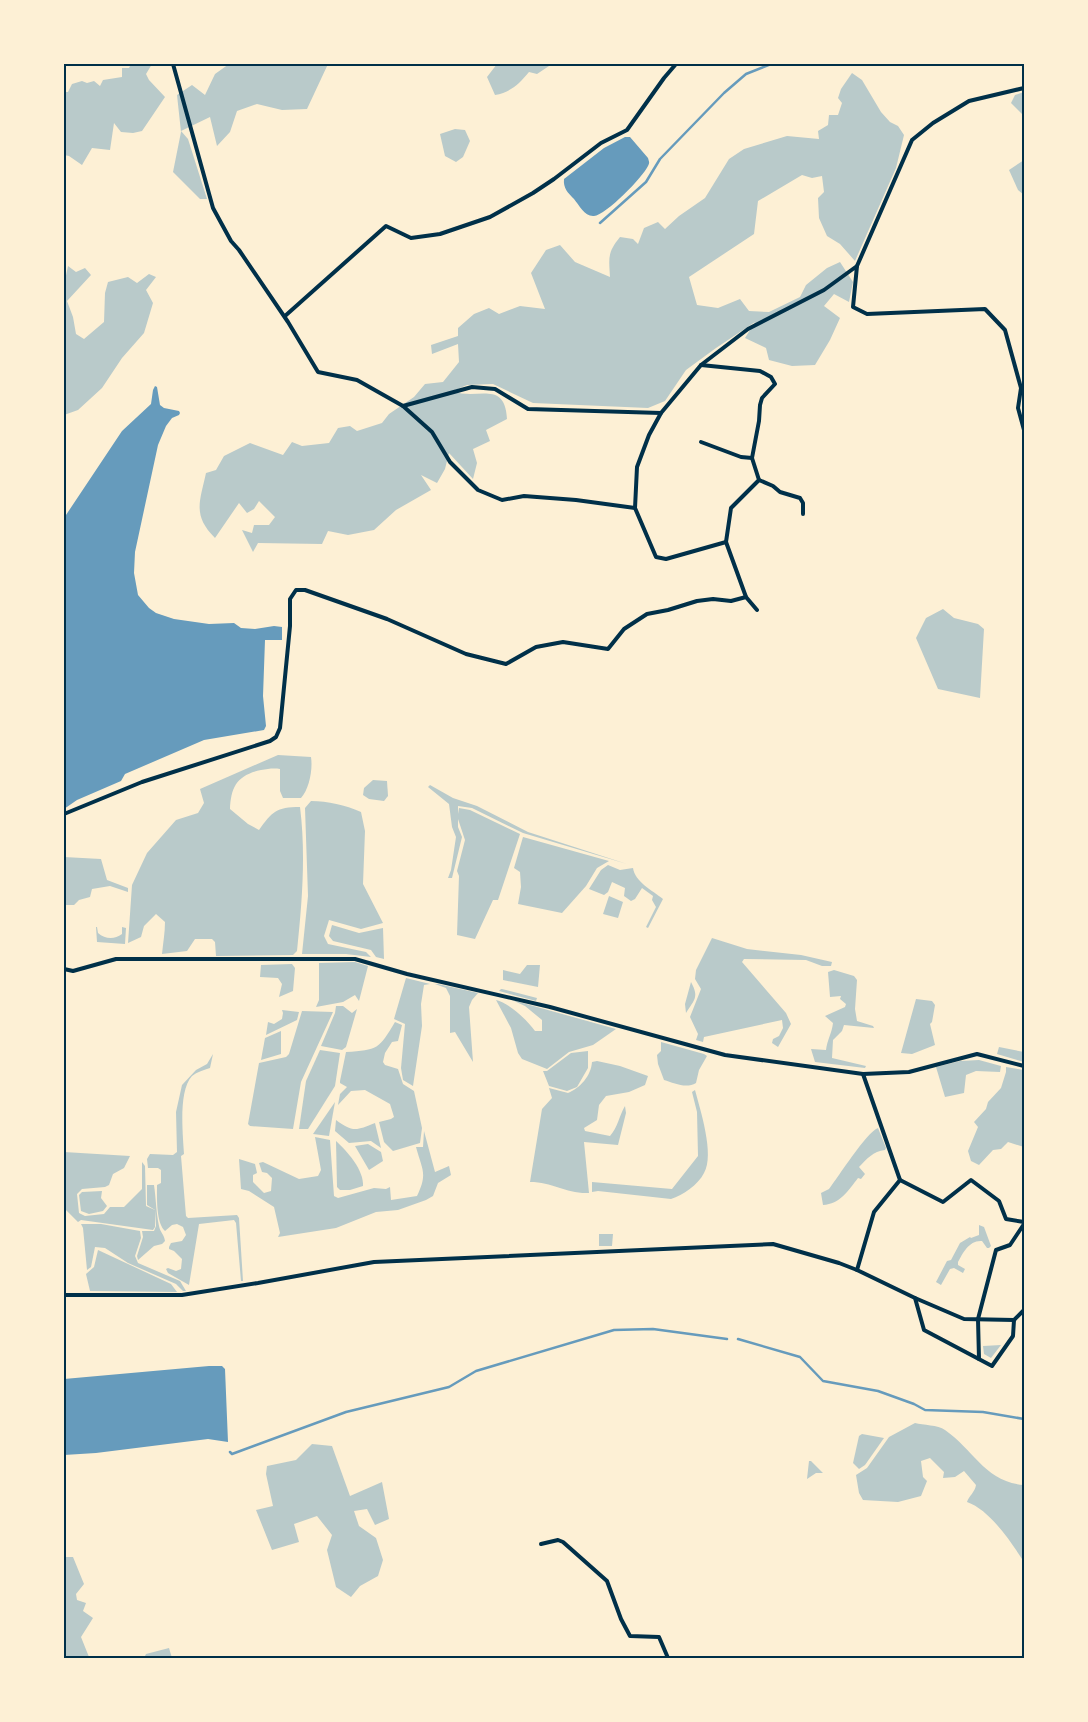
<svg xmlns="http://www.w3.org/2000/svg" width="1088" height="1722" font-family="'DM Sans',sans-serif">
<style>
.green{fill:#b9caca}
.water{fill:#669bbc}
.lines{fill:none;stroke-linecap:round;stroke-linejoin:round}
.stream{stroke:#669bbc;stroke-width:2.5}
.minor{stroke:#003049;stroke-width:4}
.neatline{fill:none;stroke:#003049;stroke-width:2}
</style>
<rect width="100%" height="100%" fill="#fdf0d5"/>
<!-- green -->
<g class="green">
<path d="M131,64H152L146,74L149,80L165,97L142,131L133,133L121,132L114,123L110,150L92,148L82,165L69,156L64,155V92H68L72,84L82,81L87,83L94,81L100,86L103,80L122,77V68H129Z"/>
<path d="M229,64H328L307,109L282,110L257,104L237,111L230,132L217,146L210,117L181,131L188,139L207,199H200L173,172L181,132L177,95L192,85L205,95L215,74Z"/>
<path d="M497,64H552L537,74L529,72C519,84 511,92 495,95L487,77Z"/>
<path d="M852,73L862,80L881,112L890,122L898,126L904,135L896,168L855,261L840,244L827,236L819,218L818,198L824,192L822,176L812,178L802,175L758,201L754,234L689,277L697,305L718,308L740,299L749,311L769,312L800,297L806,285L827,268L840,262L853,282L849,302L834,294L824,306L840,318L830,340L815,365L792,366L769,360L766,348L745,338L755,322L716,348L686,370L665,401L648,408L533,403L493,384L467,385L453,391C476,401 505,379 507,419L486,430L490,441L473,449L477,463L473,479L449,453L445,469L437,483L421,475L431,490L396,510L374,530L348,535L328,531L322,544L258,543L253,552L242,530L252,533L254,525H269L275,517L259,501L254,509L247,513L239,503L215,538C192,515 200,501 206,473L216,470L224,456L250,443L283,455L292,442L302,446L329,443L338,428L350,426L357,431L382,423L389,414L414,397L425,384L443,382L459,362L458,344L432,354L431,345L458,336V328L474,314L489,308L499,314L520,306L545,309L531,273L546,250L560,245L575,262L610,277C609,258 607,253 620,237L633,239L638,244L644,228L658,222L665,229L679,216L705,198L729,159L744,149L787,136L819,139L818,131L828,125L829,115H838L842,103L838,98L841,89Z"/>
<path d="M1024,92V116L1011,103L1015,95Z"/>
<path d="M455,129L465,130L470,141L463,157L456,162L445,156L440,134Z"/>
<path d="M1024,160V195L1018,190L1009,170Z"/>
<path d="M68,266L76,272L85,268L91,275L67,301L73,317L76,334L84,339L104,322L105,293L108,282L128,277L137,283L149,274L156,277L146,290L153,303L144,333L122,358L102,388L78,410L64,415V285Z"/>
<path d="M943,609L954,618L978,624L984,629L980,698L938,689L916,638L926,618Z"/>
<path d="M278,755L311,757C313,770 309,789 301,798H283L280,791V769C273,768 268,769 261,770C237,775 231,787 230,809L248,824L259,830C272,812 276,807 300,807C306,854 302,904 297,951L293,955L216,956L215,942L212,939H195L187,951L162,954C163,943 165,933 165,922L156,914L144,926L141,937L128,943L132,885L147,853L176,820L198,813L204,803L200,789Z"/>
<path d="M373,780L387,781L388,796L384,801L369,799L363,795L364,788Z"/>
<path d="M430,785L453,798L477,806L528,832L627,864L523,833L472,808L458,806V814L459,808L470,810L520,834L498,900H493L475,939L457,935L459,876L457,871L465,840L458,819V827L462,837L452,878H448L451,870L456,837L452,827L449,804L428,787Z"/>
<path d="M311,801C328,801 345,805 361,812L365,831L363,884L383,923L361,929L329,920L324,936L328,944L366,952L371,957L346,954H302L308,896L305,808Z"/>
<path d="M523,837L609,861L597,868L586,886L562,913L518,904L521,887L520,872L514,868Z"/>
<path d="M64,857L101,859L107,880L128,888V892L110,886L92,889L90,897L79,900L74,905H64Z"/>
<path d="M608,865L620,870L633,868C635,882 652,890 663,899L648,928L646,927L656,907L652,900L653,896L642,888L635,899L631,901L624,896L625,888L612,882L608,892L604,895L589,889L601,870Z"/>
<path d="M609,896L623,902L618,918L603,914Z"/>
<path d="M332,925L359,933L383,928L384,959L376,957L371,950L333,941L329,936Z"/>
<path d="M96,927H97L98,933C105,939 114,940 122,934V927L126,928L125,944L97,942Z"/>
<path d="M712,938L747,949L801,955L832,962L831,966H822L806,960L744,959L742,962L786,1013L791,1024L778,1047L772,1043L773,1039L779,1036L783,1028L782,1020L704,1037L703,1042L696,1040L698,1034L690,1017L701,989L695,979L696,970Z"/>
<path d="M355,962L368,966L359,1001L355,995L343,1002L316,1007L319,1000V963Z"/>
<path d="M292,964L295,968L293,991L279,997L282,984L278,978L260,977L261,965Z"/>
<path d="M527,965H540L538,987L503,980V970L520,974Z"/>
<path d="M834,970L854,976L857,980L855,1009L857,1021L873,1026L874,1028L844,1025L842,1031L833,1040L832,1058L866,1066L865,1068L815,1062L811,1049L826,1050C827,1040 832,1033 833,1023L825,1016L845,1007L846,1004L840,999L841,996L830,997L828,972Z"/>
<path d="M406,978L430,984L424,985L421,1004L422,1026L413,1086L403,1080L401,1068L405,1024L394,1019Z"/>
<path d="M691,982C699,997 695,999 686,1013L685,1004Z"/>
<path d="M435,984H438L478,993L472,1000L469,1007L473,1062L455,1032L450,1033V996L446,988Z"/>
<path d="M501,989H502L537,998L536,1001L499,991Z"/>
<path d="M916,999L932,1001L935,1005L932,1022L930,1024L935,1045L912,1054L901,1053Z"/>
<path d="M496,1000C509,1003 527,1020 535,1031H542V1020L525,1006L512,1000L616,1029L593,1045L569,1052L547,1069L522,1059L518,1053L511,1028Z"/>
<path d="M336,1006H343L352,1013L357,1009L346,1047L342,1050L321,1046L335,1013Z"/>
<path d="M282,1010L299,1012L297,1020L266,1035L268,1022L274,1024L282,1019L283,1013Z"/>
<path d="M302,1011L333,1012L301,1082L293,1129L250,1126L248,1124L259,1063L286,1057L289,1054Z"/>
<path d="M395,1022L402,1025L398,1041L392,1042L385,1053L383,1062L385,1065L398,1069L403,1084L414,1091L422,1128L420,1143L393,1151L384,1142L379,1122L391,1119L394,1117L390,1104L365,1090L351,1091L338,1105L340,1094L347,1087L340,1083V1081L346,1052C378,1050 379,1049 395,1022Z"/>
<path d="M281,1031V1054L261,1060L265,1038Z"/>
<path d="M661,1042L704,1054L707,1056L699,1070L696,1083C686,1089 674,1083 664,1080L658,1064L657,1055L661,1051Z"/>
<path d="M999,1047L1024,1052V1062L997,1054Z"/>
<path d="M320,1050L340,1053L335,1086L308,1129H299L306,1081Z"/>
<path d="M588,1051V1068L577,1087L567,1091L549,1086L543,1071H547L571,1053Z"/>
<path d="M213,1054L210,1068C204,1070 197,1072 192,1076C178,1091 183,1135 184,1154L181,1156L186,1216L188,1218L237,1215L239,1218L243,1281H241L236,1223L234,1220L199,1224L189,1285L168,1273L166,1269L168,1268L176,1271L181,1269L182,1259L174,1251L169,1249V1247L171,1243L182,1241L186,1235L183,1227L177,1224L172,1225L165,1231C156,1223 157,1198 157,1185L161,1183V1170L158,1168H148L147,1159L150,1154L173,1155L177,1152L176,1112L182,1085L196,1070L207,1064Z"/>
<path d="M979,1060L1001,1066L1000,1072L976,1071L966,1075L964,1093L945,1097L936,1067L960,1061Z"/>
<path d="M597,1061L620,1066L648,1076L645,1085L629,1092L606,1096L599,1105L597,1120L584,1128L585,1131L610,1136C618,1127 619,1116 625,1106L626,1113L618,1145L584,1142L589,1193C566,1194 553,1182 530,1182L542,1109L552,1098L549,1088L568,1093C580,1088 591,1076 592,1062Z"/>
<path d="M1006,1067L1024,1070V1147L1008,1142L1001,1149L993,1150L979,1165L971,1161L968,1151L978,1127L974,1122L986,1109L988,1102L1001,1088L1006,1072Z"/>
<path d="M695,1090C700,1109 715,1155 704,1173C698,1185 683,1195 671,1199L598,1191L592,1192V1182L672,1189L698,1156L697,1112L692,1092Z"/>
<path d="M335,1102L329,1136L313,1134Z"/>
<path d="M336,1120C352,1132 356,1131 375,1123L381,1148L371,1141L349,1143L335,1131Z"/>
<path d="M878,1128L886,1148L885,1150C873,1151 867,1159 859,1167L865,1174L861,1179L858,1178C848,1191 840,1204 823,1205L821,1193L829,1189C839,1176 866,1133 878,1128Z"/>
<path d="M424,1131L435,1172L449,1166L451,1175L438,1183L433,1196L426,1200L398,1210L376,1212L336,1228L278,1237L280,1233L274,1207L249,1191L241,1189L239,1159L255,1164L257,1173L253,1175V1182L264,1193L271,1191L272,1178L267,1173L262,1172L259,1163L263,1162L299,1179L318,1176L321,1170L315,1137L330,1140L334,1196L338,1198L374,1188L386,1189L390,1187L391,1200L417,1196C428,1173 422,1170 416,1147H423Z"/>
<path d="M336,1141C347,1151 364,1170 363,1186L350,1190H340L337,1187Z"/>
<path d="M368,1144L381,1152L383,1161L369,1170L355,1146Z"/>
<path d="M64,1152L130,1156L124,1168L113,1174L109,1185L105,1187L82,1189L77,1194L79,1213L85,1216L104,1214L110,1207H124L142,1189V1162L145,1166L146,1206L155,1210V1227L153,1230L81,1220L78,1222L64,1208Z"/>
<path d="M147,1185H154C156,1198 156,1212 159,1226C160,1232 164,1234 165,1241L162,1244L154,1246L138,1260L137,1256L143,1237L142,1231H154L156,1226L155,1210L147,1205Z"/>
<path d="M102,1191L101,1198L107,1206L103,1211L89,1214L81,1211L79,1195L82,1192Z"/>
<path d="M81,1224H101L140,1231L141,1238L135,1256L138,1263L180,1281L186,1291H183L176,1284L128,1263L105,1248L95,1247L91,1267L87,1270L83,1228Z"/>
<path d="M979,1225L984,1227L991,1246L989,1248H987L982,1241C969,1240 963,1253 958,1262V1265L965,1269L963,1273L954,1268L950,1269L941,1285L936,1282L947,1261L951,1260L960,1243L970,1237L971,1238L979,1235Z"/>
<path d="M599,1234H613L612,1246H599Z"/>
<path d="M98,1250L171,1284L177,1292L90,1291L86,1274L94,1267Z"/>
<path d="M1001,1345L991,1358L984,1354L983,1346Z"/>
<path d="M915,1423C923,1425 938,1425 945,1430C974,1450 985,1482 1024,1485V1562C1011,1542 990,1510 967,1502C969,1496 975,1492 976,1485L964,1471L955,1477L943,1478L944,1472L930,1458L921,1461L923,1477L927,1481L921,1496L898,1502L863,1500L859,1493L856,1475L867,1468L889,1437Z"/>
<path d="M862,1434L884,1438L865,1465L859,1469L853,1463L859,1436Z"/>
<path d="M312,1444L332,1446L350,1496L382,1482L389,1519L375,1525L367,1509L354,1511L359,1526L376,1538L383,1560L378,1576L360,1586L351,1597L336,1587L327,1550L332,1535L317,1516L294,1524L299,1542L272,1550L256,1510L273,1506L266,1474L267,1466L296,1460Z"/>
<path d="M809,1461H811L823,1473H816L807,1479Z"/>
<path d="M65,1557H73L84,1584L76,1594L77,1600L86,1603L83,1611L93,1618L81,1637L89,1657L64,1658Z"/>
<path d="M169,1648L172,1658H144L146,1654Z"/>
</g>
<!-- water -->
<g class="water">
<path d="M625,137H630L648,158C649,162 650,162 648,166C643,177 606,215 594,216C585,217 579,205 574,199C568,193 563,188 564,179L604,148Z"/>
<path d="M155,386L157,387L160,405L164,408L179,411L180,413L179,415L172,418L166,426L158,445L135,552L134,573L138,595L149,608L156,613L174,619L209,624L234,623L241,628L255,629L274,626L282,627V640H265L263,696L266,726L264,730L204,740L125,774L121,781L77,800L64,809V518L122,431L151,404L153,390Z"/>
<path d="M209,1366H222L225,1369L228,1442L208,1439L96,1453L64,1455V1379Z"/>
</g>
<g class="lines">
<!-- stream -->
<g class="stream">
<path d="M600,223L646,182L660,159L724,93L746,74L771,64"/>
<path d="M738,1339L800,1357L823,1381L878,1391L914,1404L925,1410L983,1412L1024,1419"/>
<path d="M230,1452L232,1454L346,1412L449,1387L476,1371L614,1330L653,1329L727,1339"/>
</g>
<!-- minor -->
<g class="minor">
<path d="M173,64L213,208L231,241L239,250L288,322L318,372L357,380L403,406L472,387L495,389L528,409L661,413L701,365L748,329L824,290L857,266L853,307L867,314L985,309L1005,330L1021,388L1018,408L1024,430"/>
<path d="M857,266L912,140L933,123L969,101L1024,88"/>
<path d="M285,316L386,226L411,238L440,234L490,217L533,193L554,179L601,143L627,130L664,78L676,64"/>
<path d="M701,365L760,371L771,377L775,384L762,398L760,405L759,421L752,458L759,480L731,508L726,542L746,597L757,610"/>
<path d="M403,406L432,432L450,462L478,490L502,500L524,496L576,500L635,508L656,557L666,559L726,542"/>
<path d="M701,442L741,457L752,458"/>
<path d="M759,480L773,486L780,492L800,498L803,503V514"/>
<path d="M635,508L637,467L649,435L661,413"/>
<path d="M64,814L142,782L270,741L276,737L280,728L290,626V599L296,590H305L387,619L466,654L506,664L536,647L563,642L608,649L624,629L647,614L668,610L697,601L713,599L731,601L746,597"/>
<path d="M64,969L73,971L116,959H355L407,974L550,1007L725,1055L863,1074L909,1072L977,1054L1024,1066"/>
<path d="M863,1074L900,1180L874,1212L857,1270L915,1298L924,1330L992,1366L1013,1336L1014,1320L1024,1310"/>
<path d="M900,1180L943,1202L971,1180L999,1201L1006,1219L1024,1222"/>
<path d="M64,1295H182L258,1283L374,1262L730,1246L773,1244L839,1263L857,1270"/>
<path d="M915,1298L964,1319L1014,1320"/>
<path d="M979,1359L978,1319L996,1250L1010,1245L1024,1224"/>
<path d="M541,1544L558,1540L563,1542L607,1581L621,1619L630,1636L659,1637L668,1658"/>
</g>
</g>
<!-- border -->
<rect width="1088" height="1722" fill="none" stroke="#fdf0d5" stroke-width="130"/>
<rect x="65" y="65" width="958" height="1592" class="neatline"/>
</svg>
